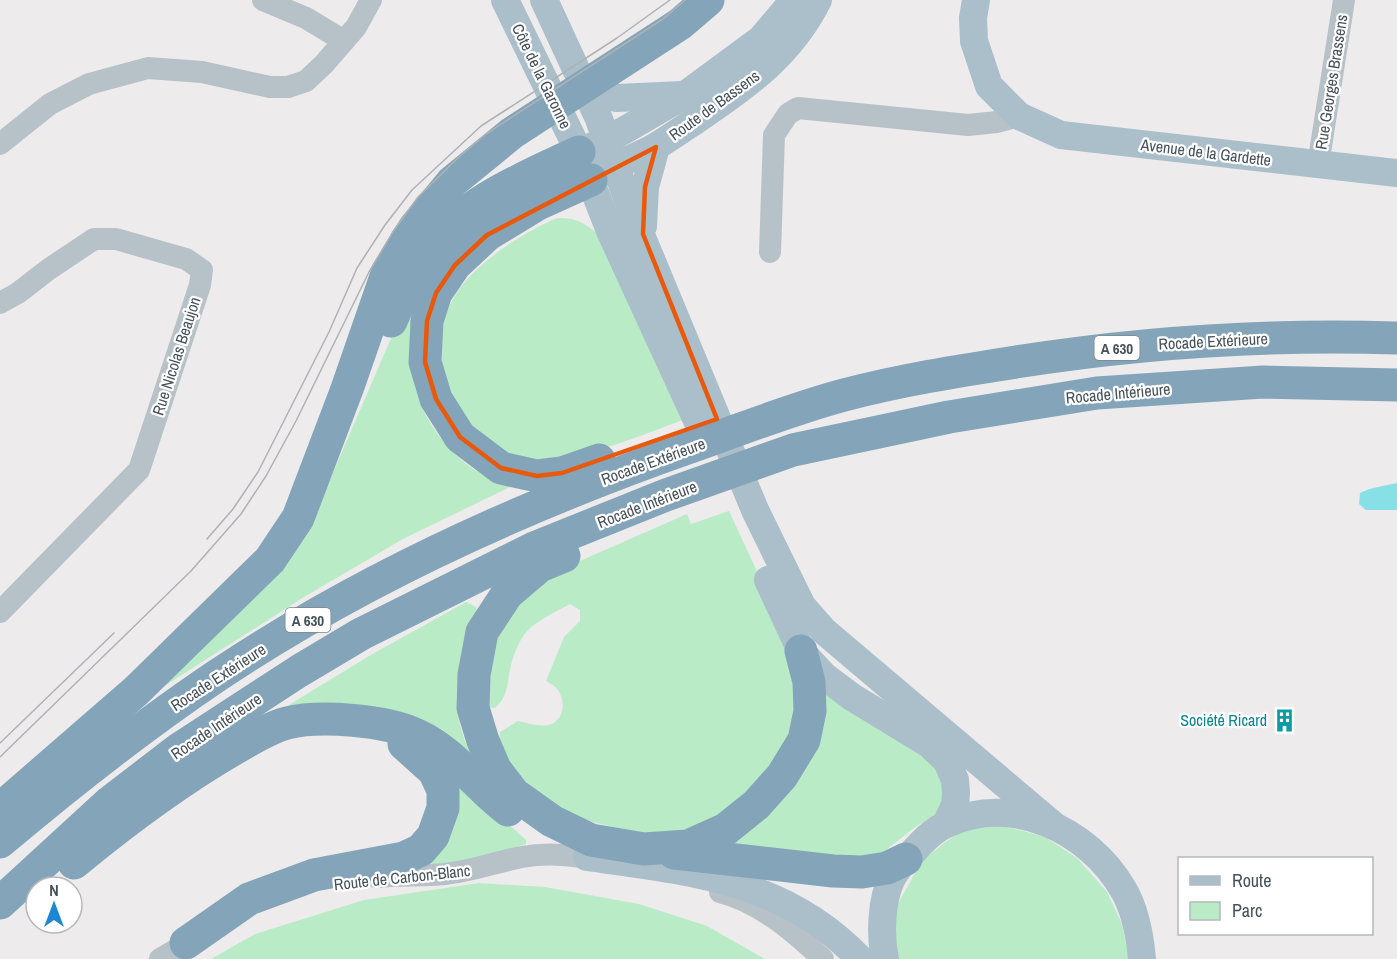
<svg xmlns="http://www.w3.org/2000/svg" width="1397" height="959" font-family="'Archivo Narrow',sans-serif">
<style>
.green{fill:#b9ecc6}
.water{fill:#88e0e7}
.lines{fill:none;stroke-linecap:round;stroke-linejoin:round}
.minor{stroke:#b7c2c8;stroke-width:22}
.major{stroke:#abbfca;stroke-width:28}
.highway{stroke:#84a5b9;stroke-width:33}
.tram{stroke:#aeb2b6;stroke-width:1.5}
.marked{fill:none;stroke:#e8590c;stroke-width:4.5;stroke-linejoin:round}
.labels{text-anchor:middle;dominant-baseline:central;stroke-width:4.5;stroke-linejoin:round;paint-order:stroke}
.shield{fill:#fff;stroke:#7d858a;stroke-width:1.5}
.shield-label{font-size:15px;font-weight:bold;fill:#455158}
.street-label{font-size:16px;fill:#455158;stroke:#fff}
.culture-label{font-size:16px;fill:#0d838f;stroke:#fff;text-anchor:end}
</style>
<rect width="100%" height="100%" fill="#eeebec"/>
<!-- green -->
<g class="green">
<path d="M557,218C577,218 583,222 598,234L685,419C638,437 591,457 540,459C535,460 528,461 522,460C512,457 498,451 489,445C481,440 459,416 455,408C439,373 434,328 456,294C475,263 524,232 557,218Z"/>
<path d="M401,315L415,321C414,336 412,352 412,367C415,410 444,452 480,473C489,479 500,482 510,487L403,539L304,597L155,692L329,482Z"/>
<path d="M729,511L787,636L801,684L791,740L745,802L677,839L617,828L589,821L565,810L520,780L499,743L500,732L518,721C528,723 541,728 552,724C565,717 565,701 558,690C555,686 550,683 546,681L564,637L580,621V610L570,604C556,612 534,621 524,635C518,643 513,657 511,665C507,682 509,696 495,708L488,707L485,670L500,623L541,578L687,514L691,524Z"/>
<path d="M466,602L476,607L477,611C466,646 451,680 459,719C462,738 472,757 480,775L463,759L279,711L369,656Z"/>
<path d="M817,682L928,750L947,797L937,813L914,828L872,861L706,848L781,793Z"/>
<path d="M453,782L488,805L526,840V844C501,851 448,873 424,861Z"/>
<path d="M1001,825L1045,837L1077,858L1107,892L1122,924L1129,959H895L894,911L921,862L945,842L968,828Z"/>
<path d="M479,883L545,887L639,904L707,926L765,959H211L255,934L364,900Z"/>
</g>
<!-- water -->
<path class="water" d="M1397,483V510H1366L1359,504L1360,493C1372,487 1384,486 1397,483Z"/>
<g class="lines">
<!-- minor -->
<g class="minor">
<path d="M263,0L306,18L344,41"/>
<path d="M0,144L50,104L89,84L148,68L202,72L270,87H288L306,81L324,64L356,27L371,0"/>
<path d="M1318,165L1344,0"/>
<path d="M770,252L774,135L788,114L798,108L968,125L997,122L1019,116"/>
<path d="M0,303L18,293L49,269L94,239H116L186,259L202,270L200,285L139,470L0,612"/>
<path d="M376,877C399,875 422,876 445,874C471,871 496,862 522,857C549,852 577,855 604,862"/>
<path d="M720,892C760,902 794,932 823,959"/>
<path d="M160,959L198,937"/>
</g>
<!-- major -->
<g class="major">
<path d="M505,0L579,152L610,231L707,442"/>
<path d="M544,0L599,119L634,218L755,510L802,606L824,631L1052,824"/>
<path d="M976,0L973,18L974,41L989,86L1019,116L1061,135L1397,173"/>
<path d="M587,91L617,98L682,95"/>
<path d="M591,147L623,131L685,95L761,39L794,0"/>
<path d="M600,174C617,164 636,157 653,148C669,139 684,128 699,118C748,85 791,54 818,0"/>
<path d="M643,226L645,187L656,147"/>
<path d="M768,580L801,651L824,676L852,697L929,744L947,761L955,780L956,793L955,805L946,824"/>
<path d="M587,857C689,871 785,880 860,959"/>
<path d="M885,959C880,936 881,900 892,878C897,869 905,860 912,853C922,842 933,830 947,824C1011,793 1089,830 1123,889C1135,909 1140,936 1142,959"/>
</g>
<!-- highway -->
<g class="highway">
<path d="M591,180L538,204L487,235L455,265L436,293L427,321L425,362L436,399L460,437L501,468L537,476L562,473L599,460"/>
<path d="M391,321C402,295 414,271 430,248C465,201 528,176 579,152"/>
<path d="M564,556L540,566L507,594L482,632L474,675L473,708L483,741L495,769L514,794L552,821L591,840L644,849L688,846L726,829L756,805L782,776L804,740L810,711L809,682L801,651"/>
<path d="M0,809L136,691L270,560L298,518L347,389L388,271L415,227L452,182L512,133L680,24L708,0"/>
<path d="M0,842C70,783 142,726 218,675C366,576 532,502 699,444C747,427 795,408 844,395C901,380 958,371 1016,362C1143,342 1269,334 1397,338"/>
<path d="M674,853L833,871L862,872L887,868L906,859"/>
<path d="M74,863C125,821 177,782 234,749C250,740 268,728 287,723C320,715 386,720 417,735C454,752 476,786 508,810"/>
<path d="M0,903L110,802L179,749L299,671L361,634L534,548L666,495L793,450L949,417L1097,393L1263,382L1397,385"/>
<path d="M186,943L249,899L314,875L404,858L421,850L433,836L443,808V790L434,771L404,744"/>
</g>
<!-- tram -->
<g class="tram">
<path d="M207,539L233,509L258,472L329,332L357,268L385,225L412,190L481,126L617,38L670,0"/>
<path d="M0,743L114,633"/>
<path d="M0,757L191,571L241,514L266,476L296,421L369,272L394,230L418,197L461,155L486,134L663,19L685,0"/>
</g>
</g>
<!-- marked area -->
<path class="marked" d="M656,147L645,187L643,234L717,419L562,473L537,476L501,468L460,437L436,399L425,362L427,321L436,293L455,265L487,235Z"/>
<!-- icons -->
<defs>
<symbol id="building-bare" viewBox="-9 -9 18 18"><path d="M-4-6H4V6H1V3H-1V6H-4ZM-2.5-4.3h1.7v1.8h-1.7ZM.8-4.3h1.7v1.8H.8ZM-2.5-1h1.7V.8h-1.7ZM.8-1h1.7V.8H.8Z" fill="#0f9aa8" stroke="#fff" stroke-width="2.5" paint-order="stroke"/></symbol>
</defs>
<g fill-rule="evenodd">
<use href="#building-bare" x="1268" y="704" width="33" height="33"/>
</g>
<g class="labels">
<!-- shield labels -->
<g class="shield">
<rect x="1094.5" y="336" width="45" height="24" rx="4.5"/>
<rect x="285.5" y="608" width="45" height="24" rx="4.5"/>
</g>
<g class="shield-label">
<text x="1117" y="348">A 630</text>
<text x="308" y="620">A 630</text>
</g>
<!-- street labels -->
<g class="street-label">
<text transform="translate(542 76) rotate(64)">Côte de la Garonne</text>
<text transform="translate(1331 82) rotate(-81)">Rue Georges Brassens</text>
<text transform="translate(714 105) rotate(-36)">Route de Bassens</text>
<text transform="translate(1206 152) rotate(7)">Avenue de la Gardette</text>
<text transform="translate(1213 341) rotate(-3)">Rocade Extérieure</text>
<text transform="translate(176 356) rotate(-72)">Rue Nicolas Beaujon</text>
<text transform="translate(1118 393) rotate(-5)">Rocade Intérieure</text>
<text transform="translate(653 461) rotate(-20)">Rocade Extérieure</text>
<text transform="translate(647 504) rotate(-21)">Rocade Intérieure</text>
<text transform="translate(218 677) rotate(-33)">Rocade Extérieure</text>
<text transform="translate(216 726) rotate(-34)">Rocade Intérieure</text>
<text transform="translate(402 877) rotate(-6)">Route de Carbon-Blanc</text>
</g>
<!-- culture labels -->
<g class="culture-label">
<text x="1267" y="720">Société Ricard</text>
</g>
</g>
<!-- legend -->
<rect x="1178" y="857" width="195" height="78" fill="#ffffff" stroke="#b5b9bc" stroke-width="1.5"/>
<rect x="1190" y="876" width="30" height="9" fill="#abbfca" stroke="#b5b9bc" stroke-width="1.5"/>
<text x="1232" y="887" font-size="18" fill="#455158">Route</text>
<rect x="1190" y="902" width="30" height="18" fill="#b9ecc6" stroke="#b5b9bc" stroke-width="1.5"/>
<text x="1232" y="917" font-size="18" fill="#455158">Parc</text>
<!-- north arrow -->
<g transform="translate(54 905)"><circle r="28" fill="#ffffff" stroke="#b5b9bc" stroke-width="1.5"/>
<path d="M0-4.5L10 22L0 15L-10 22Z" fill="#1f86d4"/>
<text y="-9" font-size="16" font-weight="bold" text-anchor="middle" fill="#455158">N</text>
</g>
</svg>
